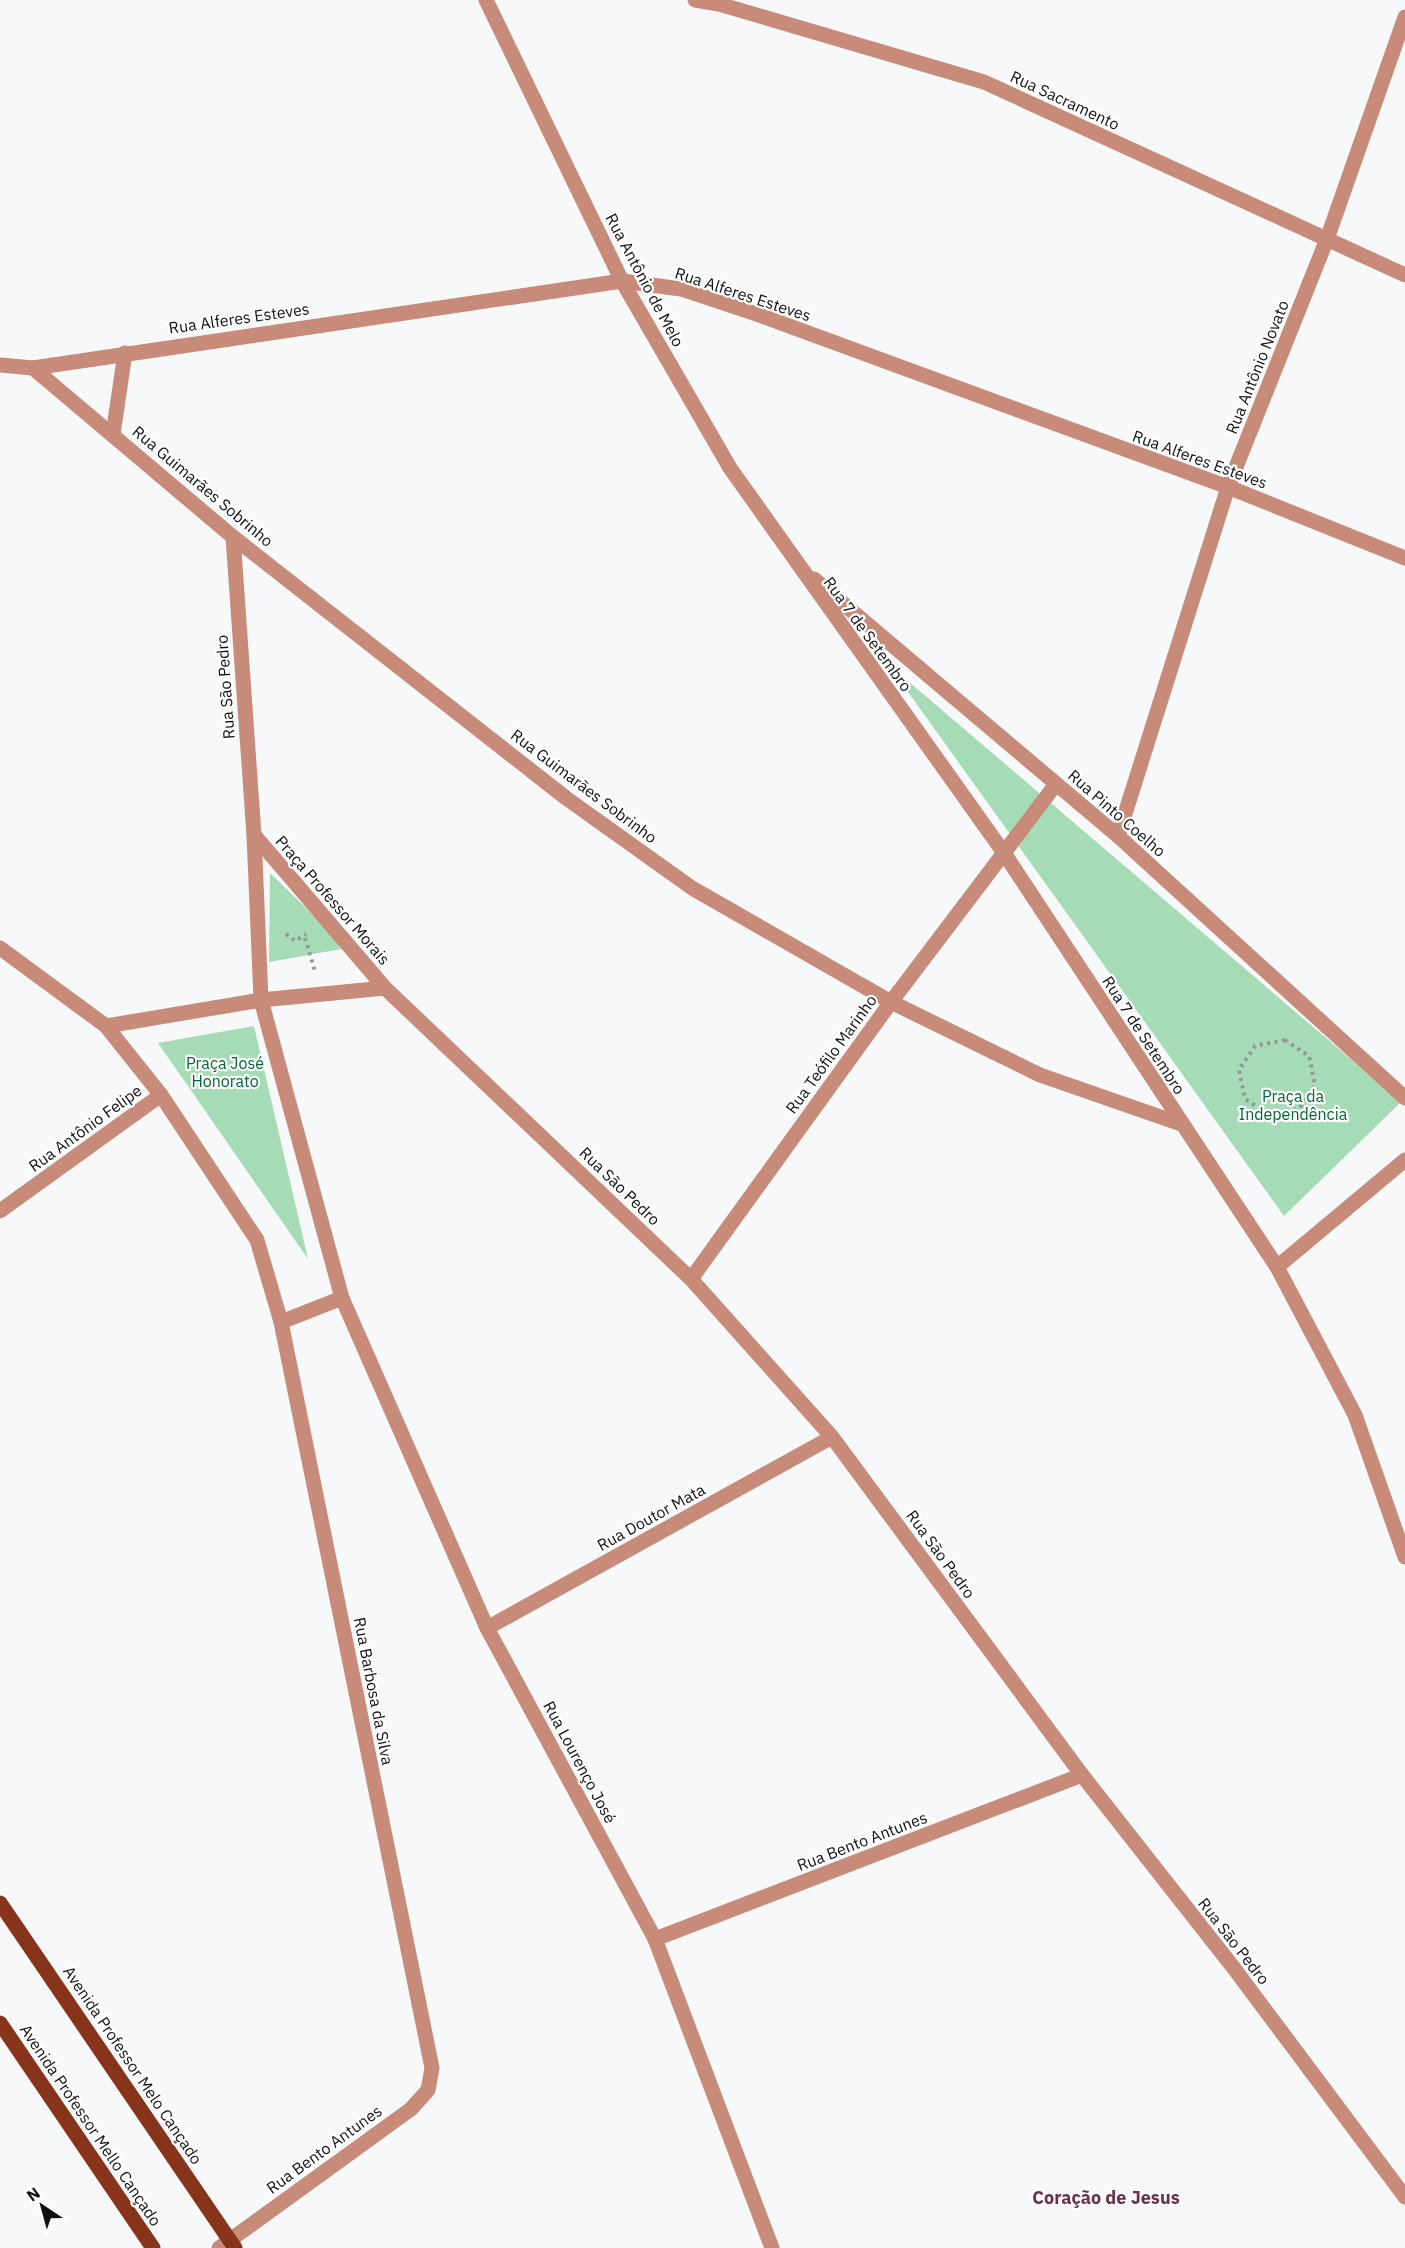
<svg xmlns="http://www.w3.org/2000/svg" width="1405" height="2248" font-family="'IBM Plex Sans',sans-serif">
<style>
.green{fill:#a6dcb5}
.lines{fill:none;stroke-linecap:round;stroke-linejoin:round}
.path{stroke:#949597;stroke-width:4;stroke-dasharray:3 4.5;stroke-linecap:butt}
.minor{stroke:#c88b79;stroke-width:15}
.primary{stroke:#87341b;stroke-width:15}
.labels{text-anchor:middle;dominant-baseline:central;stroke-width:4.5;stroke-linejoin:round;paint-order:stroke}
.street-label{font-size:16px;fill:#0f1011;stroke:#fff}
.park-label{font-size:16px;fill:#016835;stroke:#fff}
.neighbourhood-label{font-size:18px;font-weight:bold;fill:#6d2d4f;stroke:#fff}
</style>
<rect width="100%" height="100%" fill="#f6f8fa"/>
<!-- green -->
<g class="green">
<path d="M888,664L1401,1102L1284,1216Z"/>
<path d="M270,873L347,948L269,962Z"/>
<path d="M254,1026L308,1259L158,1043Z"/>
</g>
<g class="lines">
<!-- path -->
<g class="path">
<path d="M286,934L295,941L306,934"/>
<path d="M305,938L315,971"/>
<path d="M1285,1040L1309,1056L1315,1085L1299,1109L1270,1115L1245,1099L1239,1070L1255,1046Z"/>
</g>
<!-- minor -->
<g class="minor">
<path d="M486,0L622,281L730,468L1004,853L1277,1267L1355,1415L1405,1557"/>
<path d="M695,0L719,4L984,82L1405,275"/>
<path d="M0,365L33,368L622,281L681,289L759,315L1228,487L1405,558"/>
<path d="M33,368L233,537L566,798L692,888L891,1002L1040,1075L1181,1124"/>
<path d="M113,434L125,353"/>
<path d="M233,537L254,835L261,1000L342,1298L281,1322L257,1240L161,1095L106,1026L261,1000L385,988"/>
<path d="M814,579L1118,836L1405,1098"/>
<path d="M254,835L385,988L691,1279L832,1437L1082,1775L1233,1967L1405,2197"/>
<path d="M1118,836L1228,487L1327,239L1405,17"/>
<path d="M0,948L106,1026"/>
<path d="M0,1211L161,1095"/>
<path d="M1277,1267L1405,1160"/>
<path d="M691,1279L891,1002L1056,784"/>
<path d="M342,1298L487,1628L655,1939L772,2248"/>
<path d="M487,1628L832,1437"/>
<path d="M655,1939L1082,1775"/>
<path d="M219,2248L411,2109L428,2090L432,2068L281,1322"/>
</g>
<!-- primary -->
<g class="primary">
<path d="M0,1903L235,2248"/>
<path d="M0,2023L153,2248"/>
</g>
</g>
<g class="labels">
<!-- street labels -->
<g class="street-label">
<text transform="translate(1065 100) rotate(25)">Rua Sacramento</text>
<text transform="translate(645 280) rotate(62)">Rua Antônio de Melo</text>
<text transform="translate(743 294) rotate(18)">Rua Alferes Esteves</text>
<text transform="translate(239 318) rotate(-8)">Rua Alferes Esteves</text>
<text transform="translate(1257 367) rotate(-68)">Rua Antônio Novato</text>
<text transform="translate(1200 459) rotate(20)">Rua Alferes Esteves</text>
<text transform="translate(203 486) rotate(40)">Rua Guimarães Sobrinho</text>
<text transform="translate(868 634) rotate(54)">Rua 7 de Setembro</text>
<text transform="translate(225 687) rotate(-94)">Rua São Pedro</text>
<text transform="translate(584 786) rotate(37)">Rua Guimarães Sobrinho</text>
<text transform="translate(1117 813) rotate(41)">Rua Pinto Coelho</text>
<text transform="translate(333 900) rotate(49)">Praça Professor Morais</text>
<text transform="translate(1144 1035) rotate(57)">Rua 7 de Setembro</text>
<text transform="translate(831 1054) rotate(-54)">Rua Teófilo Marinho</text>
<text transform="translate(85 1128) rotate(-36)">Rua Antônio Felipe</text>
<text transform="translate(620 1186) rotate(44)">Rua São Pedro</text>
<text transform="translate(651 1517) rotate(-29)">Rua Doutor Mata</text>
<text transform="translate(941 1554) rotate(54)">Rua São Pedro</text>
<text transform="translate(374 1691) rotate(79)">Rua Barbosa da Silva</text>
<text transform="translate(580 1762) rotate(62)">Rua Lourenço José</text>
<text transform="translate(862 1841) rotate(-21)">Rua Bento Antunes</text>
<text transform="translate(1234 1941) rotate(52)">Rua São Pedro</text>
<text transform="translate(133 2065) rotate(56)">Avenida Professor Melo Cançado</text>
<text transform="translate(91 2125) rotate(56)">Avenida Professor Mello Cançado</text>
<text transform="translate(324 2149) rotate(-36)">Rua Bento Antunes</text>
</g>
<!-- park labels -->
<g class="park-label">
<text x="225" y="1063">Praça José<tspan x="225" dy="18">Honorato</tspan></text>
<text x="1293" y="1096">Praça da<tspan x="1293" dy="18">Independência</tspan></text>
</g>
<!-- neighbourhood labels -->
<g class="neighbourhood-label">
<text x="1106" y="2197">Coração de Jesus</text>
</g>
</g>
<!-- north arrow -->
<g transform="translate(42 2206) rotate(324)" stroke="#ffffff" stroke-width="4.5" paint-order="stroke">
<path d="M0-4.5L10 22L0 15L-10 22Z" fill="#0f1011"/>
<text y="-9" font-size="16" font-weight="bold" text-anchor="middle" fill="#0f1011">N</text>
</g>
</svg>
